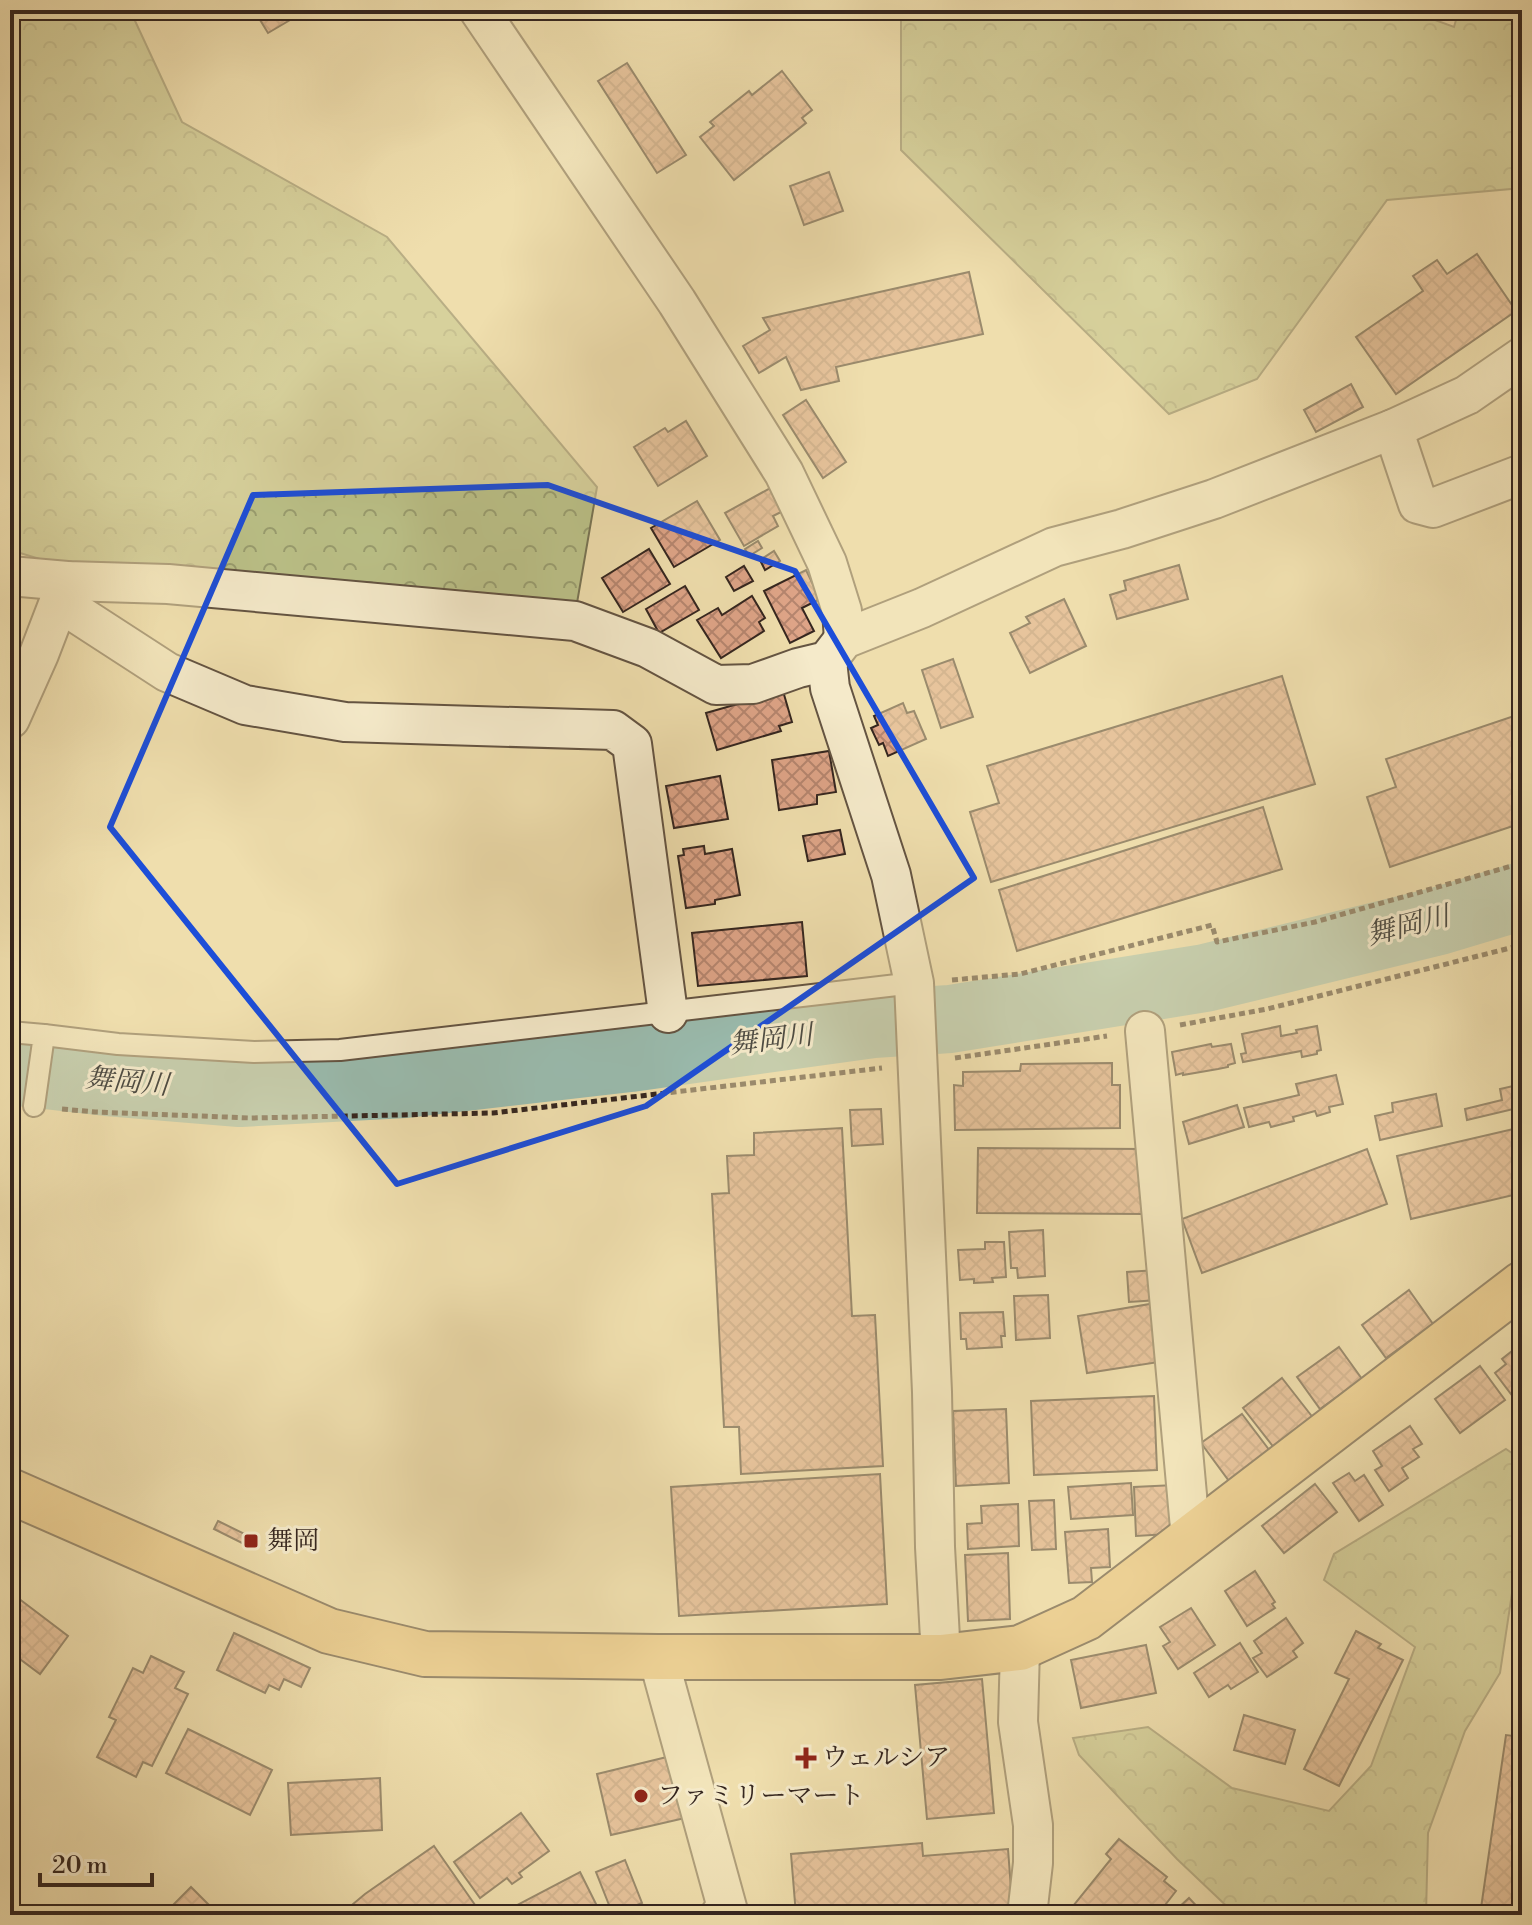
<svg xmlns="http://www.w3.org/2000/svg" width="1532" height="1925" font-family="'Libre Bodoni','Noto Serif JP',serif">
<style>
.forest{fill:url(#forest-crowns);stroke:#787454;stroke-width:2}
.lines{fill:none;stroke-linecap:round;stroke-linejoin:round}
.river{stroke:#9abcaf;stroke-width:68}
.building{fill:url(#building-cross-hatch);stroke:#35261f;stroke-width:2}
.lane-casing{stroke:#645442;stroke-width:24}
.street-casing{stroke:#645442;stroke-width:42}
.primary-casing{stroke:#35261f;stroke-width:48}
.path{stroke:#35261f;stroke-width:5;stroke-dasharray:6 4;stroke-linecap:butt}
.lane{stroke:#f5eaca;stroke-width:20}
.street{stroke:#f5eaca;stroke-width:38}
.primary{stroke:#e8bf76;stroke-width:44}
.marked{fill:none;stroke:#1d4ed8;stroke-width:6;stroke-linejoin:round}
.poi-dot{fill:#8f2418;stroke:#f5eaca;stroke-width:3}
.labels{text-anchor:middle;dominant-baseline:central;stroke-width:6;stroke-linejoin:round;paint-order:stroke}
.poi-label{font-size:26px;fill:#35261f;stroke:#f5eaca;text-anchor:start}
.water-label{font-size:28px;font-style:italic;fill:#4e4c43;stroke:#f5eaca}
</style>
<defs>
<pattern id="forest-crowns" width="20" height="18" patternUnits="userSpaceOnUse" patternTransform="scale(2)"><rect width="20" height="18" fill="#bbc188"/><path d="M2 6a3 3 0 1 1 6 0M12 15a3 3 0 1 1 6 0" fill="none" stroke="#999d6f"/></pattern>
<pattern id="building-cross-hatch" width="8" height="8" patternUnits="userSpaceOnUse" patternTransform="scale(2)"><rect width="8" height="8" fill="#dea487"/><path d="M0 0l8 8M0 8l8-8" fill="none" stroke="#b5856e"/></pattern>
</defs>
<rect width="100%" height="100%" fill="#efdead"/>
<filter id="stains"><feTurbulence type="fractalNoise" baseFrequency=".0025" numOctaves="4"/><feColorMatrix values="0 0 0 0 .2 0 0 0 0 .09 0 0 0 0 .02 0 0 0 .5 -.17"/></filter>
<radialGradient id="worn" r=".72"><stop offset=".6" stop-color="#630" stop-opacity="0"/><stop offset="1" stop-color="#630" stop-opacity=".3"/></radialGradient>
<!-- forest -->
<g class="forest">
<path d="M10,10H130L182,122L387,237L597,487L577,603L63,566L10,550Z"/>
<path d="M901,10H1408L1454,27L1459,10H1522V188L1387,200L1257,379L1169,414L901,150Z"/>
<path d="M1506,1449L1522,1460V1527L1500,1673L1465,1731L1428,1833L1426,1915H1236L1177,1859L1079,1755L1073,1738L1148,1727L1232,1788L1329,1811L1371,1766L1415,1647L1324,1580L1334,1554Z"/>
</g>
<g class="lines">
<!-- river -->
<path class="river" d="M10,1071L107,1082L240,1093L405,1084L630,1058L873,1024L950,1019L1205,978L1439,921L1522,896"/>
</g>
<!-- building -->
<g class="building">
<path d="M254,10H307L268,33Z"/>
<path d="M627,63L686,155L657,173L598,81Z"/>
<path d="M782,71L812,110L802,118L806,123L734,180L700,137L714,126L710,122L749,91L752,95Z"/>
<path d="M829,172L843,211L804,225L790,186Z"/>
<path d="M1477,254L1516,311L1396,394L1356,337L1423,291L1413,276L1437,260L1447,274Z"/>
<path d="M969,272L983,334L836,367L839,381L801,390L786,357L759,373L743,346L770,330L763,318Z"/>
<path d="M1351,384L1363,407L1316,432L1304,410Z"/>
<path d="M806,400L846,462L823,478L783,415Z"/>
<path d="M686,421L707,456L658,486L634,447L665,428L668,432Z"/>
<path d="M774,486L787,509L773,516L778,526L744,546L725,513Z"/>
<path d="M697,501L720,540L674,567L651,528Z"/>
<path d="M758,541L762,548L749,556L745,549Z"/>
<path d="M649,549L670,584L623,612L602,578Z"/>
<path d="M774,551L780,561L765,570L760,560Z"/>
<path d="M1179,565L1188,599L1117,619L1110,595L1126,590L1124,581Z"/>
<path d="M744,566L753,581L734,591L726,577Z"/>
<path d="M806,570L820,599L802,608L814,631L790,643L764,591Z"/>
<path d="M685,586L699,610L659,633L646,609Z"/>
<path d="M752,596L765,618L759,622L764,631L721,658L697,620L718,608L722,615Z"/>
<path d="M1064,599L1086,646L1030,673L1010,633L1030,623L1026,617Z"/>
<path d="M953,659L973,717L941,728L922,670Z"/>
<path d="M1282,676L1315,784L991,882L970,812L999,803L987,766Z"/>
<path d="M783,691L792,722L779,726L781,731L717,750L706,713Z"/>
<path d="M903,703L907,713L914,711L926,739L888,756L883,743L879,745L871,728L878,725L874,716Z"/>
<path d="M1514,716L1522,740V823L1390,867L1367,797L1396,787L1386,759Z"/>
<path d="M829,751L836,792L817,795V804L779,810L772,760Z"/>
<path d="M720,776L728,819L674,828L666,786Z"/>
<path d="M1263,807L1282,869L1017,951L999,890Z"/>
<path d="M840,830L845,854L808,861L803,836Z"/>
<path d="M704,846L705,854L732,849L740,895L715,900V904L686,908L678,856L684,855L683,849Z"/>
<path d="M802,922L807,976L698,986L692,933Z"/>
<path d="M1280,1026L1281,1036L1297,1033L1296,1030L1317,1026L1321,1050L1317,1051V1054L1302,1057L1301,1051L1243,1062L1241,1054L1246,1053L1242,1034Z"/>
<path d="M1211,1044L1212,1047L1231,1044L1235,1063L1228,1065V1067L1218,1069L1183,1075V1073L1176,1075L1172,1052Z"/>
<path d="M1112,1063V1085H1120V1128L955,1130L954,1085L963,1086V1072L1020,1071L1021,1064Z"/>
<path d="M1336,1075L1343,1104L1329,1107L1330,1112L1317,1116L1315,1111L1293,1117L1294,1121L1271,1127L1269,1122L1249,1127L1244,1108L1299,1095L1296,1084Z"/>
<path d="M1522,1084V1107L1467,1120L1465,1109L1502,1100L1500,1089Z"/>
<path d="M1436,1094L1442,1126L1380,1140L1375,1116L1393,1112L1392,1103Z"/>
<path d="M1237,1105L1244,1127L1189,1144L1183,1122Z"/>
<path d="M881,1109L883,1144L852,1146L850,1110Z"/>
<path d="M1522,1127V1193L1411,1219L1397,1156Z"/>
<path d="M842,1128L852,1316L875,1315L883,1466L741,1474L739,1427H724L712,1194L729,1193L727,1156L754,1155V1133Z"/>
<path d="M978,1148L1145,1149L1144,1214L977,1213Z"/>
<path d="M1367,1149L1387,1204L1202,1273L1182,1219Z"/>
<path d="M1043,1230L1045,1276L1018,1278L1017,1268H1011L1009,1232Z"/>
<path d="M985,1242H1004L1006,1277L992,1278L993,1282L974,1283V1279L960,1280L958,1250L985,1249Z"/>
<path d="M1157,1270L1159,1300L1129,1302L1127,1272Z"/>
<path d="M1409,1290L1433,1324L1386,1358L1362,1325Z"/>
<path d="M1048,1295L1050,1338L1016,1340L1014,1296Z"/>
<path d="M1150,1304L1159,1362L1087,1373L1078,1316Z"/>
<path d="M1003,1312L1005,1336H1001L1002,1347L967,1349L966,1339H961L960,1313Z"/>
<path d="M1522,1343V1386L1511,1394L1495,1373L1506,1364L1502,1359Z"/>
<path d="M1339,1347L1362,1379L1320,1409L1297,1377Z"/>
<path d="M1480,1366L1505,1400L1460,1433L1435,1399Z"/>
<path d="M1282,1378L1314,1419L1275,1449L1243,1408Z"/>
<path d="M1154,1396L1157,1470L1034,1475L1031,1401Z"/>
<path d="M1519,1396H1522V1442H1518Z"/>
<path d="M1006,1409L1009,1483L956,1486L953,1411Z"/>
<path d="M1242,1414L1270,1451L1229,1481L1201,1443Z"/>
<path d="M1410,1426L1422,1444L1413,1449L1419,1457L1402,1468L1408,1478L1389,1491L1375,1470L1382,1466L1373,1451Z"/>
<path d="M1349,1473L1355,1481L1364,1475L1383,1505L1359,1521L1333,1483Z"/>
<path d="M880,1474L887,1604L679,1616L671,1487Z"/>
<path d="M1131,1483L1133,1515L1071,1519L1068,1487Z"/>
<path d="M1315,1484L1337,1512L1284,1553L1262,1526Z"/>
<path d="M1175,1485L1177,1528L1169,1534L1136,1536L1134,1487Z"/>
<path d="M1054,1500L1056,1549L1032,1550L1029,1501Z"/>
<path d="M1018,1504L1019,1546L968,1549L967,1524L982,1523L981,1506Z"/>
<path d="M218,1521L257,1540L252,1548L214,1529Z"/>
<path d="M1108,1529L1110,1567L1091,1568L1092,1582L1069,1583L1065,1532Z"/>
<path d="M1008,1553L1010,1619L968,1621L965,1555Z"/>
<path d="M1255,1571L1275,1602L1272,1604L1275,1608L1247,1626L1225,1591Z"/>
<path d="M18,1598L68,1636L40,1674L13,1654L10,1658V1607Z"/>
<path d="M1191,1608L1215,1645L1178,1669L1163,1646L1170,1642L1160,1627Z"/>
<path d="M1286,1618L1303,1643L1293,1651L1297,1657L1267,1677L1253,1658L1262,1653L1254,1641Z"/>
<path d="M1356,1631L1381,1644L1378,1648L1403,1660L1339,1786L1304,1769L1349,1679L1335,1673Z"/>
<path d="M234,1633L310,1668L301,1687L284,1679L279,1690L269,1685L265,1693L217,1670Z"/>
<path d="M1240,1643L1258,1672L1231,1689L1228,1685L1209,1697L1194,1673Z"/>
<path d="M1146,1645L1156,1693L1081,1708L1071,1660Z"/>
<path d="M151,1656L184,1672L175,1688L188,1694L152,1766L143,1762L136,1777L97,1757L116,1720L109,1717L133,1668L143,1673Z"/>
<path d="M982,1679L994,1813L927,1819L915,1685Z"/>
<path d="M1244,1715L1295,1730L1285,1764L1234,1750Z"/>
<path d="M188,1729L272,1770L250,1815L166,1773Z"/>
<path d="M1522,1732V1915H1480L1506,1735L1521,1737Z"/>
<path d="M671,1756L685,1818L611,1835L597,1774Z"/>
<path d="M380,1778L382,1830L291,1835L288,1783Z"/>
<path d="M521,1813L549,1851L519,1873L522,1877L512,1884L507,1878L480,1898L454,1862Z"/>
<path d="M1119,1839L1167,1877L1164,1881L1176,1891L1158,1914L1150,1908L1144,1915H1084L1073,1906L1111,1859L1106,1854Z"/>
<path d="M922,1843L923,1856L1008,1849L1013,1915H796L791,1854Z"/>
<path d="M434,1846L482,1915H340L365,1894Z"/>
<path d="M625,1860L642,1903L613,1915L596,1872Z"/>
<path d="M580,1872L601,1914L503,1915L502,1913Z"/>
<path d="M191,1887L210,1906L200,1915H183L174,1904Z"/>
<path d="M1189,1898L1205,1915H1169L1176,1908L1177,1909Z"/>
</g>
<g class="lines">
<defs>
<g id="lane">
<path d="M10,1032L44,1035L34,1106"/>
<path d="M44,1035L118,1044L254,1052L340,1050L914,983"/>
</g>
<g id="street">
<path d="M479,10L677,302L784,473L827,563L842,611L844,639"/>
<path d="M1393,429L1418,504L1433,508L1522,474"/>
<path d="M10,576L67,581L168,584L575,621L648,648L716,685L753,684L798,668L827,661L844,639L922,608L1054,547L1122,529L1214,499L1393,429L1467,395L1522,357"/>
<path d="M59,602L167,672L245,705L345,722L613,730L632,744L668,1013"/>
<path d="M827,661L830,688L891,875L914,983L932,1392L935,1547L941,1657"/>
<path d="M10,719L39,654L67,581"/>
<path d="M1145,1031L1191,1539"/>
<path d="M1020,1648L1018,1722L1033,1825V1863L1027,1915"/>
<path d="M658,1657L728,1911L720,1915"/>
</g>
<path id="primary" d="M10,1491L329,1631L425,1654L658,1657H941L1020,1648L1086,1618L1522,1284"/>
</defs>
<!-- lane casing -->
<use href="#lane" class="lane-casing"/>
<!-- street casing -->
<use href="#street" class="street-casing"/>
<!-- primary casing -->
<use href="#primary" class="primary-casing"/>
<!-- path -->
<g class="path">
<path d="M952,980L1020,974L1212,925L1217,942L1315,922L1522,863"/>
<path d="M1180,1025L1267,1009L1522,945"/>
<path d="M955,1058L1107,1036"/>
<path d="M62,1109L95,1112L251,1118L493,1113L882,1068"/>
</g>
<!-- lane -->
<use href="#lane" class="lane"/>
<!-- street -->
<use href="#street" class="street"/>
<!-- primary -->
<use href="#primary" class="primary"/>
</g>
<!-- marked area -->
<path d="M0 0H1532V1925H0ZM548,485L795,571L974,878L646,1106L397,1184L110,827L253,495Z" fill="#efdead" fill-opacity=".55" fill-rule="evenodd"/>
<path class="marked" d="M548,485L795,571L974,878L646,1106L397,1184L110,827L253,495Z"/>
<!-- markers -->
<g class="poi-dot">
<rect x="243" y="1533" width="16" height="16" rx="4"/>
<path d="M802 1746h8v8h8v8h-8v8h-8v-8h-8v-8h8z"/>
<circle cx="641" cy="1796" r="8"/>
</g>
<g class="labels">
<!-- poi labels -->
<g class="poi-label">
<text x="267" y="1541">舞岡</text>
<text x="822" y="1758">ウェルシア</text>
<text x="657" y="1796">ファミリーマート</text>
</g>
<!-- water labels -->
<g class="water-label">
<text transform="translate(1408 926) rotate(-14)">舞岡川</text>
<text transform="translate(771 1040) rotate(-7)">舞岡川</text>
<text transform="translate(127 1082) rotate(5)">舞岡川</text>
</g>
</g>
<!-- margin -->
<rect width="1532" height="1925" fill="none" stroke="#efdead" stroke-width="40"/>
<rect x="12" y="12" width="1508" height="1901" fill="none" stroke="#35261f" stroke-width="4"/>
<rect x="20" y="20" width="1492" height="1885" fill="none" stroke="#35261f" stroke-width="2"/>
<!-- scale -->
<path d="M40 1873v12h112v-12" fill="none" stroke="#35261f" stroke-width="4"/>
<text x="52" y="1873" font-size="24" fill="#35261f" stroke="#f5eaca" stroke-width="6" paint-order="stroke">20 m</text>
<rect width="100%" height="100%" filter="url(#stains)"/>
<rect width="100%" height="100%" fill="url(#worn)"/>
</svg>
